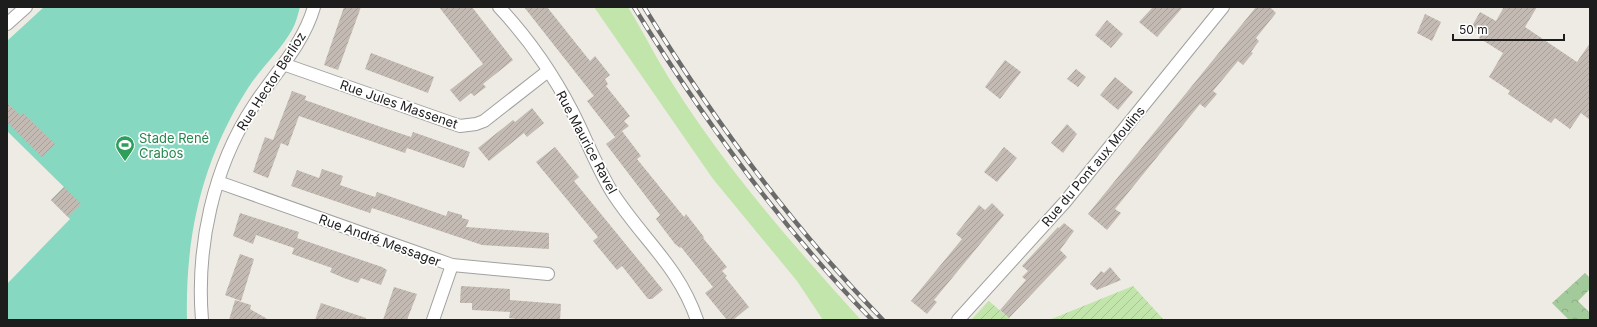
<svg xmlns="http://www.w3.org/2000/svg" width="1597" height="327" font-family="Inter,sans-serif">
<style>
.grass{fill:#c2e5ac}
.forest{fill:url(#forest-crowns)}
.garden{fill:url(#garden-furrows)}
.pitch{fill:#86d8c1}
.building{fill:url(#building-hatch)}
.lines{fill:none;stroke-linecap:round;stroke-linejoin:round}
.minor-casing{stroke:#a1a1a1;stroke-width:14}
.minor{stroke:#fff;stroke-width:12}
.rail-casing{stroke:#6b6b6b;stroke-width:4.5}
.rail{stroke:#fff;stroke-width:3;stroke-dasharray:9;stroke-linecap:butt}
.labels{text-anchor:middle;dominant-baseline:central;stroke-width:3.5;stroke-linejoin:round;paint-order:stroke}
.street-label{font-size:13px;fill:#1d1d1d;stroke:#fff}
.leisure-label{font-size:13px;fill:#27864d;stroke:#fff;text-anchor:start}
</style>
<defs>
<pattern id="forest-crowns" width="20" height="18" patternUnits="userSpaceOnUse"><rect width="20" height="18" fill="#a3ca9a"/><path d="M2 6a3 3 0 1 1 6 0M12 15a3 3 0 1 1 6 0" fill="none" stroke="#8cad84"/></pattern>
<pattern id="garden-furrows" width="10" height="10" patternUnits="userSpaceOnUse"><rect width="10" height="10" fill="#c2e5ac"/><path d="M-1 1l2-2M0 10L10 0M9 11l2-2" fill="none" stroke="#a6c494"/></pattern>
<pattern id="building-hatch" width="6" height="6" patternUnits="userSpaceOnUse"><rect width="6" height="6" fill="#c2bab3"/><path d="M-1 1l2-2M0 6l6-6M5 7l2-2" fill="none" stroke="#a69f9a"/></pattern>
</defs>
<rect width="100%" height="100%" fill="#edebe3"/>
<!-- grass -->
<path class="grass" d="M594,7H628C644,33 657,60 674,86C727,170 794,246 861,320H823L797,281L713,179Z"/>
<!-- forest -->
<path class="forest" d="M1585,273L1590,278V289L1578,301L1590,313V320H1569L1552,303Z"/>
<!-- garden -->
<g class="garden">
<path d="M1133,286L1164,320H1049Z"/>
<path d="M989,301L1011,320H971Z"/>
</g>
<!-- pitch -->
<path class="pitch" d="M44,7H300C298,14 296,23 292,30C280,51 261,68 248,88C202,160 185,236 187,320H7V284L70,219L51,200L64,187L7,131V41Z"/>
<!-- building -->
<g class="building">
<path d="M344,7H361L338,70L324,65Z"/>
<path d="M439,7H472L513,60L483,84L486,87L474,96L471,93L460,102L450,90L483,64Z"/>
<path d="M524,7H547L590,61L595,56L610,75L605,79L608,84L606,86L630,116L624,121L629,126L622,131L641,156L637,159L684,217L686,214L704,237L703,238L727,267L722,271L727,276L725,277L749,307L733,320H727L705,293L713,287L681,247L680,248L675,244L656,219L660,215L606,144L622,132L615,137L587,101L594,96Z"/>
<path d="M1153,7H1183L1157,37L1139,22Z"/>
<path d="M1256,7H1270L1276,13L1256,38L1259,41L1251,52L1253,53L1243,65L1238,61L1213,91L1217,94L1205,108L1200,104L1115,209L1121,213L1107,230L1088,214Z"/>
<path d="M1504,7H1537L1525,27L1577,62L1590,43V120L1581,113L1570,129L1555,118L1551,123L1508,94L1510,91L1489,77L1503,53L1479,38L1482,32L1472,26L1480,12L1496,21Z"/>
<path d="M1425,14L1441,22L1432,41L1417,33Z"/>
<path d="M1107,20L1123,34L1111,48L1095,35Z"/>
<path d="M371,53L434,77L428,93L365,69Z"/>
<path d="M1005,60L1021,72L1000,99L985,87Z"/>
<path d="M1076,69L1086,77L1078,87L1067,79Z"/>
<path d="M1115,77L1133,92L1118,110L1100,95Z"/>
<path d="M292,91L306,96L305,100L384,128L411,137L413,132L470,152L464,168L407,148L405,153L299,116L288,146L281,143L268,178L253,172L265,137L273,140Z"/>
<path d="M7,103L21,116L23,113L55,144L42,157L7,122Z"/>
<path d="M532,108L544,123L527,137L524,133L489,161L478,148L513,120L515,122Z"/>
<path d="M1067,124L1077,134L1063,153L1051,143Z"/>
<path d="M555,147L579,177L574,181L659,285L663,290L652,299H648L622,266L617,270L593,241L598,237L536,162Z"/>
<path d="M1004,147L1017,158L997,182L984,172Z"/>
<path d="M322,169L343,176L340,185L375,197L377,192L446,216L448,211L462,215V218L469,220L466,227L549,233V249L482,245L372,208L370,213L291,186L297,170L319,178Z"/>
<path d="M64,187L81,204L68,217L51,200Z"/>
<path d="M992,203L1004,215L934,300L937,302L927,314L911,301L962,239L956,234L979,205L985,210Z"/>
<path d="M240,213L299,232L297,238L382,267L387,270L381,285L361,278L358,283L344,278L330,272L332,268L292,254L294,248L256,235L253,244L233,236Z"/>
<path d="M1064,223L1074,231L1060,250L1067,257L1009,318L1000,310L1026,280L1022,277L1028,271L1022,266L1058,227L1059,228Z"/>
<path d="M240,254L254,259L241,301L225,295Z"/>
<path d="M1110,267L1121,280L1097,290L1090,284L1101,271L1104,273Z"/>
<path d="M461,286L510,289V300L561,304L560,320H524L509,318L510,312L472,310V303H460Z"/>
<path d="M394,287L417,294L407,320H383Z"/>
<path d="M235,300L251,305L250,309L269,320H229Z"/>
<path d="M321,303L366,318L365,320H315Z"/>
</g>
<g class="lines">
<defs>
<g id="minor">
<path d="M499,7C528,38 553,74 572,111C586,138 596,166 612,192C642,239 678,265 697,320"/>
<path d="M7,24L26,7"/>
<path d="M283,64L460,126L476,124L484,121L548,71"/>
<path d="M218,182L452,265L548,274"/>
<path d="M202,320C196,247 213,167 254,105C275,73 303,45 314,7"/>
<path d="M433,320L452,265"/>
<path d="M958,320L1065,202L1223,7"/>
</g>
</defs>
<!-- minor casing -->
<use href="#minor" class="minor-casing"/>
<!-- minor -->
<use href="#minor" class="minor"/>
<defs>
<g id="rail">
<path d="M634,7C703,119 780,226 872,320"/>
<path d="M644,7C713,119 791,226 883,320"/>
</g>
</defs>
<!-- rail casing -->
<use href="#rail" class="rail-casing"/>
<!-- rail -->
<use href="#rail" class="rail"/>
</g>
<!-- icons -->
<defs>
<symbol id="stadium-pin" viewBox="-11 -11 22 30"><path d="M0 17L-7.5 6A9.5 9.5 0 1 1 7.5 6Z" fill="#2e9e5b" stroke="#fff"/><path d="M0-5a6.5 5 0 1 0 0 10a6.5 5 0 1 0 0-10ZM-3.5-1.8h7v3.6h-7Z" fill="#fff"/></symbol>
</defs>
<g fill-rule="evenodd">
<use href="#stadium-pin" x="114" y="134" width="22" height="30"/>
</g>
<g class="labels">
<!-- street labels -->
<g class="street-label">
<text transform="translate(271 81) rotate(-57)">Rue Hector Berlioz</text>
<text transform="translate(399 104) rotate(19)">Rue Jules Massenet</text>
<text transform="translate(587 142) rotate(62)">Rue Maurice Ravel</text>
<text transform="translate(1093 166) rotate(-50)">Rue du Pont aux Moulins</text>
<text transform="translate(380 240) rotate(20)">Rue André Messager</text>
</g>
<!-- leisure labels -->
<g class="leisure-label">
<text x="139" y="138">Stade René<tspan x="139" dy="15">Crabos</tspan></text>
</g>
</g>
<!-- border -->
<rect width="1597" height="327" fill="none" stroke="#1d1d1d" stroke-width="16"/>
<!-- scale -->
<path d="M1453 34v6h111v-6" fill="none" stroke="#1d1d1d" stroke-width="2"/>
<text x="1459" y="34" font-size="12" fill="#1d1d1d" stroke="#ffffff" stroke-width="3" paint-order="stroke">50 m</text>
</svg>
